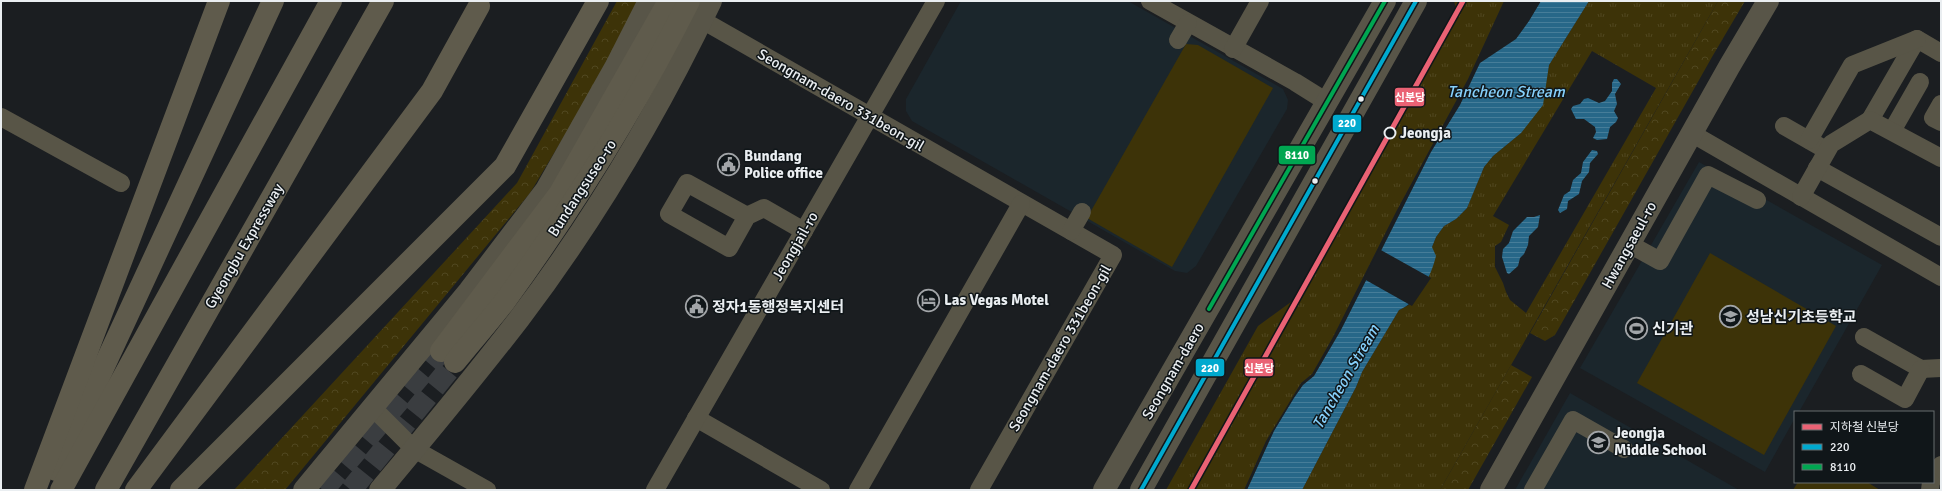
<svg xmlns="http://www.w3.org/2000/svg" width="1942" height="491" font-family="Signika,'Noto Sans KR',sans-serif">
<style>
.built{fill:#1b262c}
.grass{fill:url(#grass-tufts);fill-rule:evenodd}
.forest{fill:url(#forest-crowns)}
.park{fill:#3d3308}
.water{fill:url(#water-rules)}
.pier{fill:#1b1e21}
.lines{fill:none;stroke-linecap:round;stroke-linejoin:round}
.highway-tunnel{stroke:#3a3d40;stroke-width:22;stroke-dasharray:22 11;stroke-linecap:butt}
.minor{stroke:#585547;stroke-width:18}
.major{stroke:#585548;stroke-width:22}
.highway{stroke:#5f5b4c;stroke-width:22}
.bus-1-casing{stroke:#101619;stroke-width:7}
.bus-2-casing{stroke:#101619;stroke-width:7}
.bus-1{stroke:#00a9ce;stroke-width:4}
.bus-2{stroke:#00a651;stroke-width:4}
.metro-1-casing{stroke:#101619;stroke-width:8}
.metro-1{stroke:#ea6274;stroke-width:5}
.bus-dot{fill:#eaeef1;stroke:#101619;stroke-width:1.5}
.stop-dot{fill:#101619;stroke:#eaeef1;stroke-width:2}
.labels{text-anchor:middle;dominant-baseline:central;stroke-width:3;stroke-linejoin:round;paint-order:stroke}
.street-label{font-size:15px;fill:#eaeef1;stroke:#101619}
.stop-label{font-size:15px;font-weight:bold;fill:#eaeef1;stroke:#101619;text-anchor:start}
.poi-label{font-size:15px;font-weight:bold;fill:#eaeef1;stroke:#101619;text-anchor:start}
.water-label{font-size:16px;font-style:italic;fill:#86d0fb;stroke:#101619}
.line-badge{stroke:#101619;stroke-width:1.5}
.badge-label{font-size:11px;text-anchor:middle;font-weight:bold;fill:#fff}
</style>
<defs>
<pattern id="grass-tufts" width="24" height="20" patternUnits="userSpaceOnUse"><rect width="24" height="20" fill="#3d3308"/><path d="M3 7l-1-3M5 7V3M7 7l1-3M15 17l-1-3M17 17v-4M19 17l1-3" fill="none" stroke="#504720"/></pattern>
<pattern id="forest-crowns" width="20" height="18" patternUnits="userSpaceOnUse"><rect width="20" height="18" fill="#3d3308"/><path d="M2 6a3 3 0 1 1 6 0M12 15a3 3 0 1 1 6 0" fill="none" stroke="#504720"/></pattern>
<pattern id="water-rules" width="6" height="5" patternUnits="userSpaceOnUse"><rect width="6" height="5" fill="#276788"/><path d="M0 2.5h6" fill="none" stroke="#467d99"/></pattern>
</defs>
<rect width="100%" height="100%" fill="#1b1e21"/>
<!-- built -->
<g class="built">
<path d="M961,1H1128L1283,89L1288,100L1287,109L1196,266L1187,273L1175,271L912,121L906,111V99Z"/>
<path d="M1699,162L1882,265L1799,412H1795V418L1765,472L1580,368Z"/>
<path d="M1570,393L1739,490H1515Z"/>
</g>
<!-- grass -->
<g class="grass">
<path d="M1454,1H1504L1468,79L1397,210L1333,337L1312,374L1301,383L1266,441L1244,490H1166L1258,326L1302,294L1458,15Z"/>
<path d="M1589,1H1718L1440,490H1302L1356,387L1362,372L1399,310L1409,305L1436,237L1444,226L1456,219L1467,208L1484,167L1493,156L1521,133L1545,84L1549,65ZM1592,51L1656,88L1526,313L1510,300L1506,292L1503,283L1495,267V246L1501,242L1509,225L1493,216Z"/>
</g>
<!-- forest -->
<g class="forest">
<path d="M617,1H640L606,67L530,193L285,490H234L517,183Z"/>
<path d="M1718,1H1745L1712,57L1555,335L1545,341L1530,333Z"/>
<path d="M1511,365L1532,377L1468,490H1440Z"/>
</g>
<!-- park -->
<g class="park">
<path d="M1186,44L1198,45L1273,88L1172,267L1087,218Z"/>
<path d="M1710,253L1836,326L1764,455L1637,383Z"/>
<path d="M1798,482H1867L1880,490H1793Z"/>
</g>
<!-- water -->
<g class="water">
<path d="M1541,1H1589L1549,65L1543,105L1521,133L1493,156L1484,167L1467,208L1456,219L1444,226L1436,237L1432,247L1436,256C1431,276 1419,302 1399,310L1362,372L1356,387L1302,490H1247L1274,431L1294,398L1303,385L1314,376L1341,330L1431,152L1460,105L1480,63L1516,39L1529,21Z"/>
<path d="M1614,79H1617L1621,84L1615,94L1617,104L1614,111L1618,118L1616,122L1610,127L1607,139L1597,140L1593,138L1596,132L1595,127L1584,119H1576L1571,109L1573,106L1580,104L1584,99L1588,98L1599,103L1605,101L1612,91V83Z"/>
<path d="M1592,150L1597,151L1598,154L1590,163L1589,172L1582,181L1579,194L1568,201L1567,209L1560,213L1558,210L1564,195L1570,191L1573,180L1581,173L1583,162Z"/>
<path d="M1540,215L1538,227L1529,236L1528,245L1524,254L1520,258L1518,266L1509,274L1507,273L1502,257L1503,249L1509,243L1513,231L1527,217H1534Z"/>
</g>
<!-- pier -->
<path class="pier" d="M1379,249L1431,278L1412,306L1364,279Z"/>
<g class="lines">
<!-- highway-tunnel -->
<g class="highway-tunnel">
<path d="M323,490L441,351"/>
<path d="M351,490L455,362"/>
</g>
<!-- minor -->
<g class="minor">
<path d="M1150,1L1295,82L1327,102"/>
<path d="M702,20L1113,255L979,490"/>
<path d="M1178,40L1188,23"/>
<path d="M1233,49L1260,1"/>
<path d="M1941,104L1933,118L1941,122"/>
<path d="M1,117L121,183"/>
<path d="M1870,120L1917,39L1941,53"/>
<path d="M1784,126L1819,146"/>
<path d="M1892,131L1920,82"/>
<path d="M1691,133L1941,277"/>
<path d="M1809,140L1852,65L1917,39"/>
<path d="M1817,168L1941,237"/>
<path d="M1801,197L1831,144L1870,120L1941,158"/>
<path d="M747,216L687,183L669,214L729,248L747,216L764,208L804,231"/>
<path d="M1071,231L1082,212"/>
<path d="M1629,244L1660,261L1708,175L1757,200"/>
<path d="M1864,337L1921,369L1941,368"/>
<path d="M1861,374L1905,399L1921,369"/>
<path d="M373,408L414,449L487,490"/>
<path d="M696,418L821,490"/>
<path d="M1941,465L1936,473L1941,476"/>
<path d="M655,490L936,1"/>
<path d="M858,490L1021,204"/>
<path d="M1533,490L1573,420L1624,449"/>
<path d="M1930,490L1931,482"/>
</g>
<!-- major -->
<g class="major">
<path d="M304,490L469,291L546,190L616,66L649,1"/>
<path d="M380,490C427,434 474,377 519,319C594,220 658,112 711,1"/>
<path d="M1104,490L1385,1"/>
<path d="M1141,490L1416,1"/>
<path d="M1491,490L1729,67L1768,1"/>
</g>
<!-- highway -->
<g class="highway">
<path d="M441,351L560,193L669,1"/>
<path d="M455,362C471,342 489,322 505,301C574,206 636,106 689,1"/>
<path d="M56,470L273,1"/>
<path d="M35,490L219,1"/>
<path d="M61,490L331,1"/>
<path d="M106,490L383,1"/>
<path d="M136,490L432,91L479,6"/>
<path d="M181,490L505,166L598,1"/>
</g>
<defs>
<path id="bus-1" d="M1141,490L1416,1"/>
<path id="bus-2" d="M1209,309L1385,1"/>
</defs>
<!-- bus-1 casing -->
<use href="#bus-1" class="bus-1-casing"/>
<!-- bus-2 casing -->
<use href="#bus-2" class="bus-2-casing"/>
<!-- bus-1 -->
<use href="#bus-1" class="bus-1"/>
<!-- bus-2 -->
<use href="#bus-2" class="bus-2"/>
<defs>
<path id="metro-1" d="M1191,490L1463,1"/>
</defs>
<!-- metro-1 casing -->
<use href="#metro-1" class="metro-1-casing"/>
<!-- metro-1 -->
<use href="#metro-1" class="metro-1"/>
</g>
<!-- icons -->
<defs>
<symbol id="civic-ring" viewBox="-11 -11 22 22"><circle r="9.5" fill="#101619" stroke="#a2a5a8" stroke-width="1.5"/><path d="M-.6-6.5H3V-4.5H.6V-3L4-1V1h2V6H-6V1h2V-1L-.6-3ZM-1.2 2.5V6h2.4V2.5Z" fill="#a2a5a8"/></symbol>
<symbol id="hotel-ring" viewBox="-11 -11 22 22"><circle r="9.5" fill="#101619" stroke="#a2a5a8" stroke-width="1.5"/><path d="M-6-4.5h1.5V1H6V5H4.5V3h-9V5H-6ZM-4 0a1.8 1.8 0 1 1 3.6 0ZM.5 0V-2.5h3Q6-2.5 6 0Z" fill="#a2a5a8"/></symbol>
<symbol id="school-ring" viewBox="-11 -11 22 22"><circle r="9.5" fill="#101619" stroke="#a2a5a8" stroke-width="1.5"/><path d="M0-5L7-2L0 1L-7-2ZM-4 1L0 2.5L4 1V4Q0 6-4 4Z" fill="#a2a5a8"/></symbol>
<symbol id="stadium-ring" viewBox="-11 -11 22 22"><circle r="9.5" fill="#101619" stroke="#a2a5a8" stroke-width="1.5"/><path d="M0-5a6.5 5 0 1 0 0 10a6.5 5 0 1 0 0-10ZM-3.5-1.8h7v3.6h-7Z" fill="#a2a5a8"/></symbol>
</defs>
<g fill-rule="evenodd">
<use href="#civic-ring" x="716" y="152" width="25" height="25"/>
<use href="#hotel-ring" x="916" y="288" width="25" height="25"/>
<use href="#civic-ring" x="684" y="294" width="25" height="25"/>
<use href="#school-ring" x="1718" y="304" width="25" height="25"/>
<use href="#stadium-ring" x="1624" y="316" width="25" height="25"/>
<use href="#school-ring" x="1586" y="430" width="25" height="25"/>
</g>
<!-- markers -->
<g class="bus-dot">
<circle cx="1361" cy="99" r="3.5"/>
<circle cx="1315" cy="181" r="3.5"/>
</g>
<circle class="stop-dot" cx="1390" cy="133" r="5.5"/>
<g class="labels">
<!-- street labels -->
<g class="street-label">
<text transform="translate(841 100) rotate(30)">Seongnam-daero 331beon-gil</text>
<text transform="translate(582 188) rotate(-57)">Bundangsuseo-ro</text>
<text transform="translate(1629 245) rotate(-61)">Hwangsaeul-ro</text>
<text transform="translate(244 246) rotate(-60)">Gyeongbu Expressway</text>
<text transform="translate(795 246) rotate(-60)">Jeongjail-ro</text>
<text transform="translate(1060 348) rotate(-60)">Seongnam-daero 331beon-gil</text>
<text transform="translate(1173 371) rotate(-60)">Seongnam-daero</text>
</g>
<!-- stop labels -->
<g class="stop-label">
<text x="1400" y="133">Jeongja</text>
</g>
<!-- poi labels -->
<g class="poi-label">
<text x="744" y="156">Bundang<tspan x="744" dy="17">Police office</tspan></text>
<text x="944" y="300">Las Vegas Motel</text>
<text x="712" y="307">정자1동행정복지센터</text>
<text x="1746" y="317">성남신기초등학교</text>
<text x="1652" y="329">신기관</text>
<text x="1614" y="433">Jeongja<tspan x="1614" dy="17">Middle School</tspan></text>
</g>
<!-- water labels -->
<g class="water-label">
<text x="1506" y="92">Tancheon Stream</text>
<text transform="translate(1346 377) rotate(-60)">Tancheon Stream</text>
</g>
</g>
<g class="line-badge">
<rect x="1394" y="87" width="31" height="20" rx="4" fill="#ea6274"/>
<rect x="1332" y="114" width="30" height="19" rx="4" fill="#00a9ce"/>
<rect x="1278" y="145" width="38" height="20" rx="4" fill="#00a651"/>
<rect x="1195" y="358" width="30" height="19" rx="4" fill="#00a9ce"/>
<rect x="1244" y="358" width="30" height="19" rx="4" fill="#ea6274"/>
</g>
<g class="badge-label">
<text x="1410" y="101">신분당</text>
<text x="1347" y="127">220</text>
<text x="1297" y="159">8110</text>
<text x="1210" y="372">220</text>
<text x="1259" y="372">신분당</text>
</g>
<!-- border -->
<rect width="1942" height="491" fill="none" stroke="#eaeef1" stroke-width="4"/>
<!-- legend -->
<rect x="1794" y="411" width="140" height="72" fill="#101619" stroke="#676c6f"/>
<rect x="1802" y="424" width="20" height="6" fill="#ea6274" stroke="#676c6f"/>
<text x="1830" y="431" font-size="12" fill="#eaeef1">지하철 신분당</text>
<rect x="1802" y="444" width="20" height="6" fill="#00a9ce" stroke="#676c6f"/>
<text x="1830" y="451" font-size="12" fill="#eaeef1">220</text>
<rect x="1802" y="464" width="20" height="6" fill="#00a651" stroke="#676c6f"/>
<text x="1830" y="471" font-size="12" fill="#eaeef1">8110</text>
</svg>
